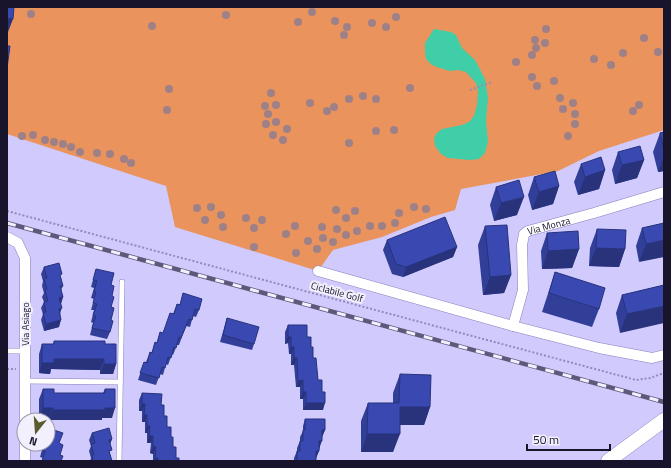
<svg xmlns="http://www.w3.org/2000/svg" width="671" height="468" font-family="'Titillium Web',sans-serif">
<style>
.green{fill:#ea935c}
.water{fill:#40cea9}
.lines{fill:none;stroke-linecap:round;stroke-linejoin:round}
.service-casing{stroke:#8a7fbb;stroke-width:6}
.minor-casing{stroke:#8a7fbb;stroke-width:11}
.secondary-casing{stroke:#8a7fbb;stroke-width:15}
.path{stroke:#928cb5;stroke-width:2;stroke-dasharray:2 2;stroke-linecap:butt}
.service{stroke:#fff;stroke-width:5}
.minor{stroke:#fff;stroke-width:10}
.secondary{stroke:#fff;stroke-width:14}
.rail-casing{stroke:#5e597b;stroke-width:4.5}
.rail{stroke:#f2f0fd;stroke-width:3;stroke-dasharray:9;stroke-linecap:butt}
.tree{fill:#9e8187}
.wall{fill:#313f98}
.shaded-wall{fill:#28337c}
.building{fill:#3949b1;stroke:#28337c}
.labels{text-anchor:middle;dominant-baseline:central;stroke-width:4;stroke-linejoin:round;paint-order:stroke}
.street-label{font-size:10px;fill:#18142b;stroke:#f2f0fd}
</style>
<rect width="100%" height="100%" fill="#d1cafd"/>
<!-- green -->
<path class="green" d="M7,7H664V130L599,151L558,171L461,189L455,210L431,217L382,237L333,250L318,271L175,227L166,186L7,134Z"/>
<!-- water -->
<path class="water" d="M434,29L451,32L456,35L462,48L475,60L485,79L488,98L486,121L488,141L485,153L479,159L470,160L448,158L441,154L435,146L434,139L436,134L442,129L462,125L469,122L474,116L477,105L478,91L476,83L466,72L458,70L450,71L440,68L432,65L426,59L425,51V43Z"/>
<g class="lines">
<defs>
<g id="service">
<path d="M7,351H25"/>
<path d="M25,381L120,382"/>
<path d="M119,461L122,282"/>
</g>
<g id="minor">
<path d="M7,237L18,243L25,258V420"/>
<path d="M318,271L513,326L599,348L652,358L664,355"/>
<path id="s1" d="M513,326L523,290L522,245L524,234L528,231L594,213L664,192"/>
<path d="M25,444V461"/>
</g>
<path id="secondary" d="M608,461L664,420"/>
</defs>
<!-- service casing -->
<use href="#service" class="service-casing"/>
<!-- minor casing -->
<use href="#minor" class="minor-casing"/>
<!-- secondary casing -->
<use href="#secondary" class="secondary-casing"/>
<!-- path -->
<g class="path">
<path d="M470,90L492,82"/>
<path d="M7,211L636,380L650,378L664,373"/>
<path d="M7,369H16"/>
</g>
<!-- service -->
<use href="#service" class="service"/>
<!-- minor -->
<use href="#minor" class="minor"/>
<!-- secondary -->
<use href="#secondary" class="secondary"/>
<defs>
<path id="rail" d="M7,223L664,402"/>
</defs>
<!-- rail casing -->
<use href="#rail" class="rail-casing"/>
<!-- rail -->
<use href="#rail" class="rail"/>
</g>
<!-- trees -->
<g class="tree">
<circle cx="312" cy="12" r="4"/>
<circle cx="31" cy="14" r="4"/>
<circle cx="226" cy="15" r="4"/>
<circle cx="396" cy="17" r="4"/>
<circle cx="335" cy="21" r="4"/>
<circle cx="298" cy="22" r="4"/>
<circle cx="372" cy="23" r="4"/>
<circle cx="152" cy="26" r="4"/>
<circle cx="347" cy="27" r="4"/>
<circle cx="386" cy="27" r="4"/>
<circle cx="546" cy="29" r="4"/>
<circle cx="344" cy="35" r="4"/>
<circle cx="644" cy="38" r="4"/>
<circle cx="535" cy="40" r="4"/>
<circle cx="545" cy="43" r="4"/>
<circle cx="536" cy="48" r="4"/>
<circle cx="658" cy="52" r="4"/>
<circle cx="623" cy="53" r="4"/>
<circle cx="532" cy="55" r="4"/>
<circle cx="594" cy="59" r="4"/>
<circle cx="516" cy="62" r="4"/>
<circle cx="611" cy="65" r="4"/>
<circle cx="532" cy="77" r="4"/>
<circle cx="554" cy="81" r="4"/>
<circle cx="537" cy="86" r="4"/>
<circle cx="410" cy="88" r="4"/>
<circle cx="169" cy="89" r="4"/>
<circle cx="271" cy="93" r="4"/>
<circle cx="363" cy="96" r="4"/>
<circle cx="560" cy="98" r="4"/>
<circle cx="349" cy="99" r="4"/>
<circle cx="376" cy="99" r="4"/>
<circle cx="310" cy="103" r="4"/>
<circle cx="573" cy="103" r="4"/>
<circle cx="276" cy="105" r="4"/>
<circle cx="639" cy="105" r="4"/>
<circle cx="265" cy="106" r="4"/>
<circle cx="334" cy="107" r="4"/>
<circle cx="563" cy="109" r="4"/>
<circle cx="167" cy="110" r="4"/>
<circle cx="327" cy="111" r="4"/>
<circle cx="633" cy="111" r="4"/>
<circle cx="268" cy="114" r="4"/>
<circle cx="575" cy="114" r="4"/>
<circle cx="276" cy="122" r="4"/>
<circle cx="266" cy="124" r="4"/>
<circle cx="575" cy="124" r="4"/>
<circle cx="287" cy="129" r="4"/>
<circle cx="394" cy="130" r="4"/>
<circle cx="376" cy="131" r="4"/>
<circle cx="33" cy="135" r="4"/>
<circle cx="273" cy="135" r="4"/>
<circle cx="22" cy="136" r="4"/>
<circle cx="568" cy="136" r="4"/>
<circle cx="45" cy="140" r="4"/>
<circle cx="283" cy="140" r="4"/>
<circle cx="54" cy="142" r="4"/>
<circle cx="349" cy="143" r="4"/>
<circle cx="63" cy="144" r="4"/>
<circle cx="71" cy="147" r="4"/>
<circle cx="80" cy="152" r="4"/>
<circle cx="97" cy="153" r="4"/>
<circle cx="110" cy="154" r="4"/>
<circle cx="124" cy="159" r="4"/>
<circle cx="131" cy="163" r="4"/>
<circle cx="211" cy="207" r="4"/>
<circle cx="414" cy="207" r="4"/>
<circle cx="197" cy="208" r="4"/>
<circle cx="426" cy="209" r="4"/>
<circle cx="336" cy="210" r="4"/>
<circle cx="355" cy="211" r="4"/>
<circle cx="399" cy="213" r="4"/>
<circle cx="221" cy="215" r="4"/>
<circle cx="246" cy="218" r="4"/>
<circle cx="346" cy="218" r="4"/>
<circle cx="205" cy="220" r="4"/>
<circle cx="262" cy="220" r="4"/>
<circle cx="395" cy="223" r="4"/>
<circle cx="295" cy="226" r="4"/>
<circle cx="370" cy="226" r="4"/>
<circle cx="382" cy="226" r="4"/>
<circle cx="223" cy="227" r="4"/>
<circle cx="322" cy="227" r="4"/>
<circle cx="254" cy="228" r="4"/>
<circle cx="337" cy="229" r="4"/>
<circle cx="357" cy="231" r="4"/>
<circle cx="286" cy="234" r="4"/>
<circle cx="346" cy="235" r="4"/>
<circle cx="323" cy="238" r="4"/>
<circle cx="308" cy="241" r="4"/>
<circle cx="333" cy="242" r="4"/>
<circle cx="254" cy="247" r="4"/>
<circle cx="317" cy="249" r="4"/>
<circle cx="296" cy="253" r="4"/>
</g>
<!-- wall -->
<g class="wall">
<path d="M664,132V171L658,172L653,152L660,133Z"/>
<path d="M618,152L644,160L637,178L615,184L612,170Z"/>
<path d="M581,164L605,170L599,189L578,195L574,182Z"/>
<path d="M534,177L559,186L553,204L532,210L528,195Z"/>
<path d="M496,187L517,215L494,221L490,205Z"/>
<path d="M664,223L639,262L636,246L642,228Z"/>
<path d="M485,226L511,275L504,293L483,295L478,245Z"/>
<path d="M597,229L625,249L619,267L589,266L590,248Z"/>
<path d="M547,233L579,249L572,268L542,269L541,251Z"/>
<path d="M387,240L457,247L453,257L403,277L392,274L383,250Z"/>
<path d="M44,267L61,278L63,286L61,290L63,297L61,303L59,327L44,331L41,320L43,314L41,308L44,302L42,297L44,293L42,286L43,281L41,274Z"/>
<path d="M96,269L111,285L112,296L111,320L110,332L107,339L90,335L93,323L91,322L94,310H91L94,299L91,298L94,288L91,287Z"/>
<path d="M555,272L599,309L592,327L542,312Z"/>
<path d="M664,285L620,333L616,313L622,295Z"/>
<path d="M183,293L199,310L196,317L193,316L190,327L186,326L179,345H177L173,355L172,354L168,365L166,364L163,375L160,374L156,385L138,380L144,362H146L150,352H152L155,342L157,343L160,332L163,333L173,314L177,304H180Z"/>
<path d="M227,318L254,344L252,350L220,342Z"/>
<path d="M288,325L307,337L313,358L318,380L323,410H303V399H300V387H296L294,365H291V354H289L288,343L285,344V332Z"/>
<path d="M54,341L105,344L116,364L113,374H100V370L51,369L50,374L39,373V354L42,344H53Z"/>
<path d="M400,374L430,407L424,425H400L393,452H361V421L368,403H393V393Z"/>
<path d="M43,389L54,393H103L105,389L112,418H102V420H49V418H39V399Z"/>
<path d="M142,393L161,405L167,427L171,437L176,458L179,461H153V454L150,453L151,443H147V433H145V422H142V411H139V400Z"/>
<path d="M305,419L325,430L322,437L319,451L316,458V461H294V458L297,451V448L300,441V437L303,431V426Z"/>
<path d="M92,433L112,439L110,444V455L112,461H90L91,458L89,451L91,446L89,440Z"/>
<path d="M59,443L60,455L61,461H42L43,458L40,457L43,446L39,445L40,444Z"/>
</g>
<!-- shaded-wall -->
<g class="shaded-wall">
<path d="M7,18L13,19L8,32H7Z"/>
<path d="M664,157V171L658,172Z"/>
<path d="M644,160L637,178L615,184L622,165Z"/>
<path d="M605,170L599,189L578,195L585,177Z"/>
<path d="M559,186L553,204L532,210L539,192Z"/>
<path d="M524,197L517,215L494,221L501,203Z"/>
<path d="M664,240V257L639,262L646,244Z"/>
<path d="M457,247L453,257L403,277L406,267Z"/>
<path d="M596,248L625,249L619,267L589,266Z"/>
<path d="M579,249L572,268L542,269L548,251Z"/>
<path d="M511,275L504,293L483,295L490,277Z"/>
<path d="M63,297L61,304L59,298Z"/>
<path d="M664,306V323L620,333L627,314Z"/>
<path d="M62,308L59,315V309Z"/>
<path d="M61,320L59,327L44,331L46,324Z"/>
<path d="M288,337H291L288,343L285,344Z"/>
<path d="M291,347H294L291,354H289Z"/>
<path d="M294,358H297L294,365H291Z"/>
<path d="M54,359H104L100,370L51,369L50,374L39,373L42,363Z"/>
<path d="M104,364H116L113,374H100Z"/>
<path d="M303,380L300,387H296L298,381Z"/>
<path d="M303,392H306L303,399H300Z"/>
<path d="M306,403H325L323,410H303Z"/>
<path d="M142,404H145L142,411H139Z"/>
<path d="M400,407H430L424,425H393Z"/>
<path d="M43,408H53L49,418H39Z"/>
<path d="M105,408H115L112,418H102V420H49L53,410Z"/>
<path d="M144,415H147L145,422H142Z"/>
<path d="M147,426H150L147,433H145Z"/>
<path d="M322,430H325L322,437H319Z"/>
<path d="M367,434H400L393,452H361Z"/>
<path d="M149,436H153L151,443H147Z"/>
<path d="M112,439L109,446V440Z"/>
<path d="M319,441H322L319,448Z"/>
<path d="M153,446L156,447L153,454L150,453Z"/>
<path d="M316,451H319L316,458H313Z"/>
<path d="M155,458H158L157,461H154Z"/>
</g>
<!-- building -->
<g class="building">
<path d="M7,7H14L13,19L7,18Z"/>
<path d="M7,46H10L7,68Z"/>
<path d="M664,132V150L660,133Z"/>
<path d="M640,146L644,160L622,165L618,152Z"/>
<path d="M601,157L605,170L585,177L581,164Z"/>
<path d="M555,171L559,186L539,192L534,177Z"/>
<path d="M519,180L524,197L501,203L496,187Z"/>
<path d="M445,217L457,247L406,267L396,264L387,240Z"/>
<path d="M664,223V240L646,244L642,228Z"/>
<path d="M507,225L511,275L490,277L485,226Z"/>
<path d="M597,229L626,230L625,249L596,248Z"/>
<path d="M578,231L579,249L548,251L547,233Z"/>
<path d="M59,263L62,274L60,275L63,286H60L63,297L59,298L62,308L59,309L61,320L46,324L43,313L46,312L44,302L48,301L45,290L47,289L44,279L47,278L44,267Z"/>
<path d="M96,269L114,273L111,285L114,286L112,296L114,297L111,307L114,308L111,320L113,321L110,332L92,328L96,316L93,315L97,304L93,303L96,292L94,291L97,281L93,280Z"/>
<path d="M555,272L605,288L599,309L549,293Z"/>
<path d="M664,285V306L627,314L622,295Z"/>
<path d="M183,293L202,299L199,310L195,309L192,320L189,319L181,338L179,337L176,348L174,347L171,358L168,357L165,368L162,367L159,378L140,373L144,362L147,363L150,352L152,353L155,342L157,343L160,332L163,333L170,313L174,314L177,304L180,305Z"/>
<path d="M227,318L259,327L254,344L223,335Z"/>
<path d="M288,325H307V337H311V347H313V358H316L318,380H322V392H325V403H306V392H303V380L298,381L297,358H294V347H291V337H288Z"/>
<path d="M54,341H105V344H116V364H104V359H54V363H42V344H54Z"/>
<path d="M400,374L431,375L430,407H400V434H367L368,403H399Z"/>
<path d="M43,389H54V393H105V389H115V408H105V410H53V408H43Z"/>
<path d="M142,393L162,394L161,405H164V416H167V427H171V437H173V447H176V458H179V461H158V458H155L156,447L153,446V436H149L150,426H147V415H144L145,404H142Z"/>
<path d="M305,419H325V430H322V441H319V451H316V461H297V451H300V441H303V430H305Z"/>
<path d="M48,428L63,433L59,443L63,445L60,455L63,456L61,461H42L45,451L43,450L44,444H48Z"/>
<path d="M109,428L112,439L109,440L112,450L109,451L112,461H93L92,455H94L91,444L95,443L92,433Z"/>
</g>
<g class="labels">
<!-- street labels -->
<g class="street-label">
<text stroke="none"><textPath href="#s1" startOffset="120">Via Monza</textPath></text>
<text transform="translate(337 292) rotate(15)">Ciclabile Golf</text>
<text transform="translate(25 324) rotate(-90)">Via Asiago</text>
</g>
</g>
<!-- border -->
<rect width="671" height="468" fill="none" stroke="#18142b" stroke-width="16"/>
<!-- north arrow -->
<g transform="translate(36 432) rotate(197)"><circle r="19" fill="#f2f0fd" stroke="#9b98a9"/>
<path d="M0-3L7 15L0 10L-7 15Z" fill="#5a5d2b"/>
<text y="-6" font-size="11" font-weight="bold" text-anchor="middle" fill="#18142b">N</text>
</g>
<!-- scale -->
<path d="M527 444v6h83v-6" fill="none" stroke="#18142b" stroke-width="2"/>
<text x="533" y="444" font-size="12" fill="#18142b" stroke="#f2f0fd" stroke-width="3" paint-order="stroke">50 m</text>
</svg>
